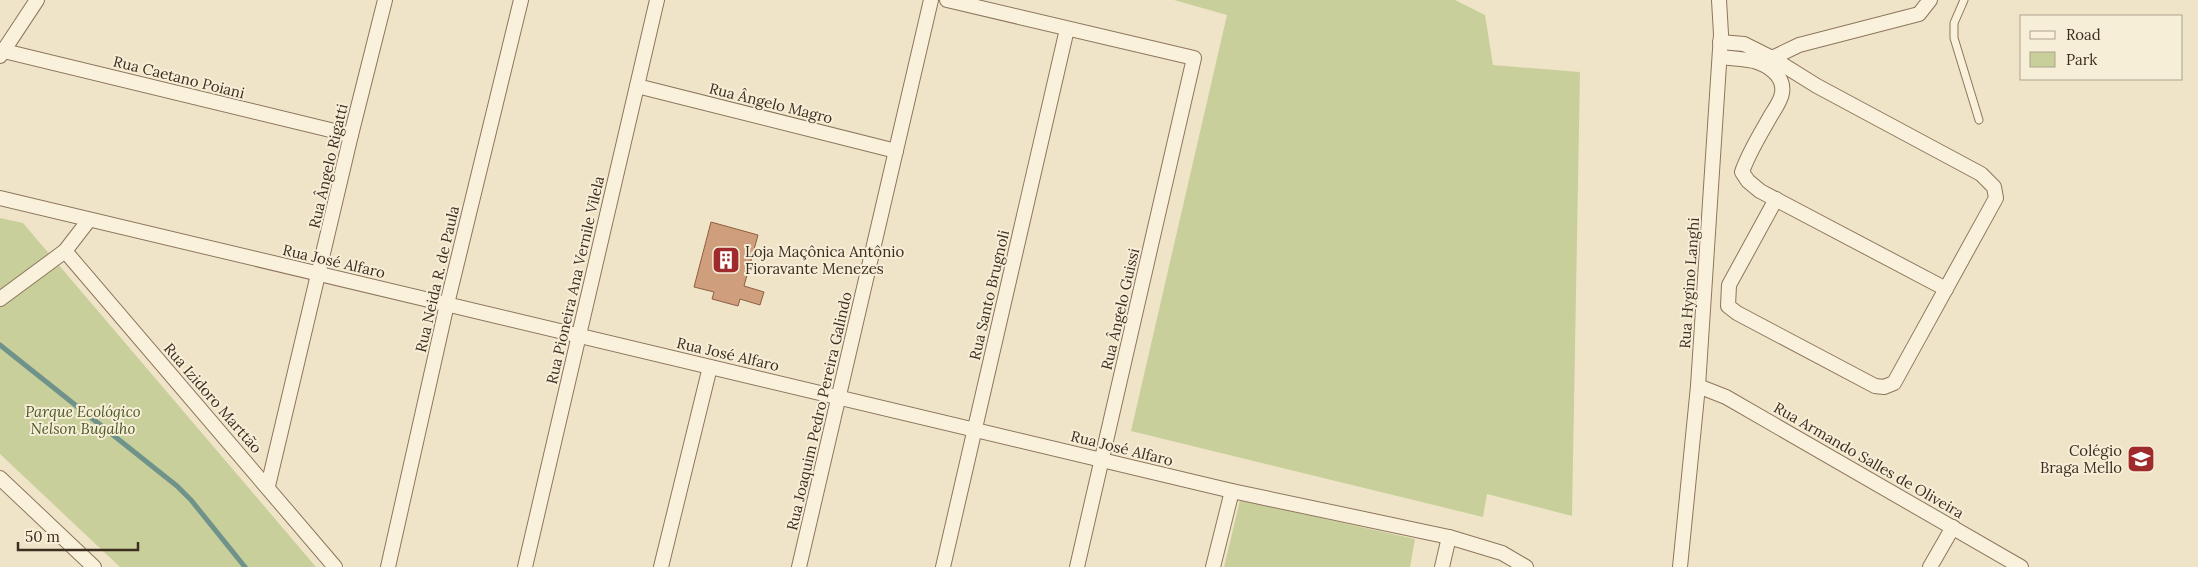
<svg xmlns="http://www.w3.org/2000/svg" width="2198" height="567" font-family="Lora,serif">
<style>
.green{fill:#c9cf9b}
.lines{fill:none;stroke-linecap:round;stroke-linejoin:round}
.stream{stroke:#6f938a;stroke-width:5}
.building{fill:#cf9f7d;stroke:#8d5f41}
.service-casing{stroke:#8d765c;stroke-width:9}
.minor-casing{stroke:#8d765c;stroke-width:16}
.service{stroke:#faf1dc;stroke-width:7}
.minor{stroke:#faf1dc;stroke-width:14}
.labels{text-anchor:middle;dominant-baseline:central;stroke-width:4;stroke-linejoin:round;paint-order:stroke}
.street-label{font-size:15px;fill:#3d2e20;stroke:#f7eed8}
.poi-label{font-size:15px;fill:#3d2e20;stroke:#f7eed8;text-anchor:start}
.park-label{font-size:15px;font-style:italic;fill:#4d5a26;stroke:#f7eed8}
</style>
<rect width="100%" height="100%" fill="#f0e4c8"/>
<!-- green -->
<g class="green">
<path d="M1174,0H1455L1485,15L1493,65L1580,72L1572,516L1487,494L1483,517L1131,431L1227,15Z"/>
<path d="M0,218L23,223L316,567H120L0,454Z"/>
<path d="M1240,500L1415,539L1410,567H1224Z"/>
</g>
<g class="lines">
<!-- stream -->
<path class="stream" d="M0,345L177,486L191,500L245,567"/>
</g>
<!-- building -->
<path class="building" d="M711,222L758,235L744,286L764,292L760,305L740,299L738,306L712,299L714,292L694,287Z"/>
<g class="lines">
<defs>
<path id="service" d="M1964,0L1954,23V38L1979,120"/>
<g id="minor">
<path d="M947,0L1194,58L1077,567"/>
<path d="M1720,42L1744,44L1772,58L1817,86L1981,174L1994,187L1996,198L1894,383L1884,387L1875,386L1737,313L1728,306L1729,285L1776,199"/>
<path d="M0,50L351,135"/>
<path d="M0,56L37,0"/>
<path d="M1720,57C1731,58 1743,59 1754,61C1768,65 1785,76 1782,93C1781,101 1774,110 1770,117C1760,135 1749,152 1742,172L1748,181L1760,191L1946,289"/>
<path d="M1768,64L1772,58L1799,45L1919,14L1930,0"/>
<path d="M637,86L896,151"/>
<path d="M0,198L1232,491L1449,537L1502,553L1526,567"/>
<path d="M65,251L335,567"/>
<path d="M0,299L65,251L89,220"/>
<path d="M1698,386L1726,397L2021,567"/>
<path d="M0,478L94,567"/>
<path d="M268,486L351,135L385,0"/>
<path d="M388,567L447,304L521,0"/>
<path d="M525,567L657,0"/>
<path d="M661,567L710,367"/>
<path d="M799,567L931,0"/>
<path d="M943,567L1067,29"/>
<path d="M1213,567L1232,491"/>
<path d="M1442,567L1449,537"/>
<path d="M1680,567L1698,386L1721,34L1719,0"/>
<path d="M1930,567L1953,527"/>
</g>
</defs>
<!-- service casing -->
<use href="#service" class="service-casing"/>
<!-- minor casing -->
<use href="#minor" class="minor-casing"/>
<!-- service -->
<use href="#service" class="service"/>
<!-- minor -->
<use href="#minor" class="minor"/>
</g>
<!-- icons -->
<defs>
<symbol id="building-square" viewBox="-11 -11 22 22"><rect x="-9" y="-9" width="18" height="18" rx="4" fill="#9e2a2b" stroke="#f7eed8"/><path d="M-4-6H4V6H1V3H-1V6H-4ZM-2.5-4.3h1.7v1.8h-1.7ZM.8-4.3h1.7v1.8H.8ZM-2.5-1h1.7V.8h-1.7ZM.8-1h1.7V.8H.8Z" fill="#fff"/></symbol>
<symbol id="school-square" viewBox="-11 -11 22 22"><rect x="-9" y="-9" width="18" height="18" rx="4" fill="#9e2a2b" stroke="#f7eed8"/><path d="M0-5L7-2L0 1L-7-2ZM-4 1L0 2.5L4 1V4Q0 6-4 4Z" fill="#fff"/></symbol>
</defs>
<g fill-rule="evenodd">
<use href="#building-square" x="710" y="244" width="32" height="32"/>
<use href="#school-square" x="2125" y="443" width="32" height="32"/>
</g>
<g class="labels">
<!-- street labels -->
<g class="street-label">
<text transform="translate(179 77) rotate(14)">Rua Caetano Poiani</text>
<text transform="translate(771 103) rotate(14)">Rua Ângelo Magro</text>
<text transform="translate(328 166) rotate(-77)">Rua Ângelo Rigatti</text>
<text transform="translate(334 261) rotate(13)">Rua José Alfaro</text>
<text transform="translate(437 279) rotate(-77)">Rua Neida R. de Paula</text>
<text transform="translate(575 280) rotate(-77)">Rua Pioneira Ana Vernile Vilela</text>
<text transform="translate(1689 283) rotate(-86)">Rua Hygino Langhi</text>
<text transform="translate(989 295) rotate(-77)">Rua Santo Brugnoli</text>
<text transform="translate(1120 309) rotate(-77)">Rua Ângelo Guissi</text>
<text transform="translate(728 354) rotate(13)">Rua José Alfaro</text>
<text transform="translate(213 398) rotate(49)">Rua Izidoro Marttão</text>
<text transform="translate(819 411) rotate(-77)">Rua Joaquim Pedro Pereira Galindo</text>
<text transform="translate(1122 448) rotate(14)">Rua José Alfaro</text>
<text transform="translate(1869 460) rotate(30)">Rua Armando Salles de Oliveira</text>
</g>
<!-- poi labels -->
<g class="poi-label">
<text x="745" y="251">Loja Maçônica Antônio<tspan x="745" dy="17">Fioravante Menezes</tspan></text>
<text x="2122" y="450" text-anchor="end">Colégio<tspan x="2122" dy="17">Braga Mello</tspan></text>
</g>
<!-- park labels -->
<g class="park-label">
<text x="83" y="411">Parque Ecológico<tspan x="83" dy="17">Nelson Bugalho</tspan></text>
</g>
</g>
<!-- legend -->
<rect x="2020" y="15" width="162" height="65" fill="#f7eed8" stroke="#ada18e"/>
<rect x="2030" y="31" width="25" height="8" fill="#faf1dc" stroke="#ada18e"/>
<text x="2066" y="40" font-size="15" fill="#3d2e20">Road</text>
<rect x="2030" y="52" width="25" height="15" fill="#c9cf9b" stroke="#ada18e"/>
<text x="2066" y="65" font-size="15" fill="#3d2e20">Park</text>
<!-- scale -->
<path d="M18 542v8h120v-8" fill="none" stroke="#3d2e20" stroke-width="2.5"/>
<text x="25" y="542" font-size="15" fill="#3d2e20" stroke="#f7eed8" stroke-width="4" paint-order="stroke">50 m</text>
</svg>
